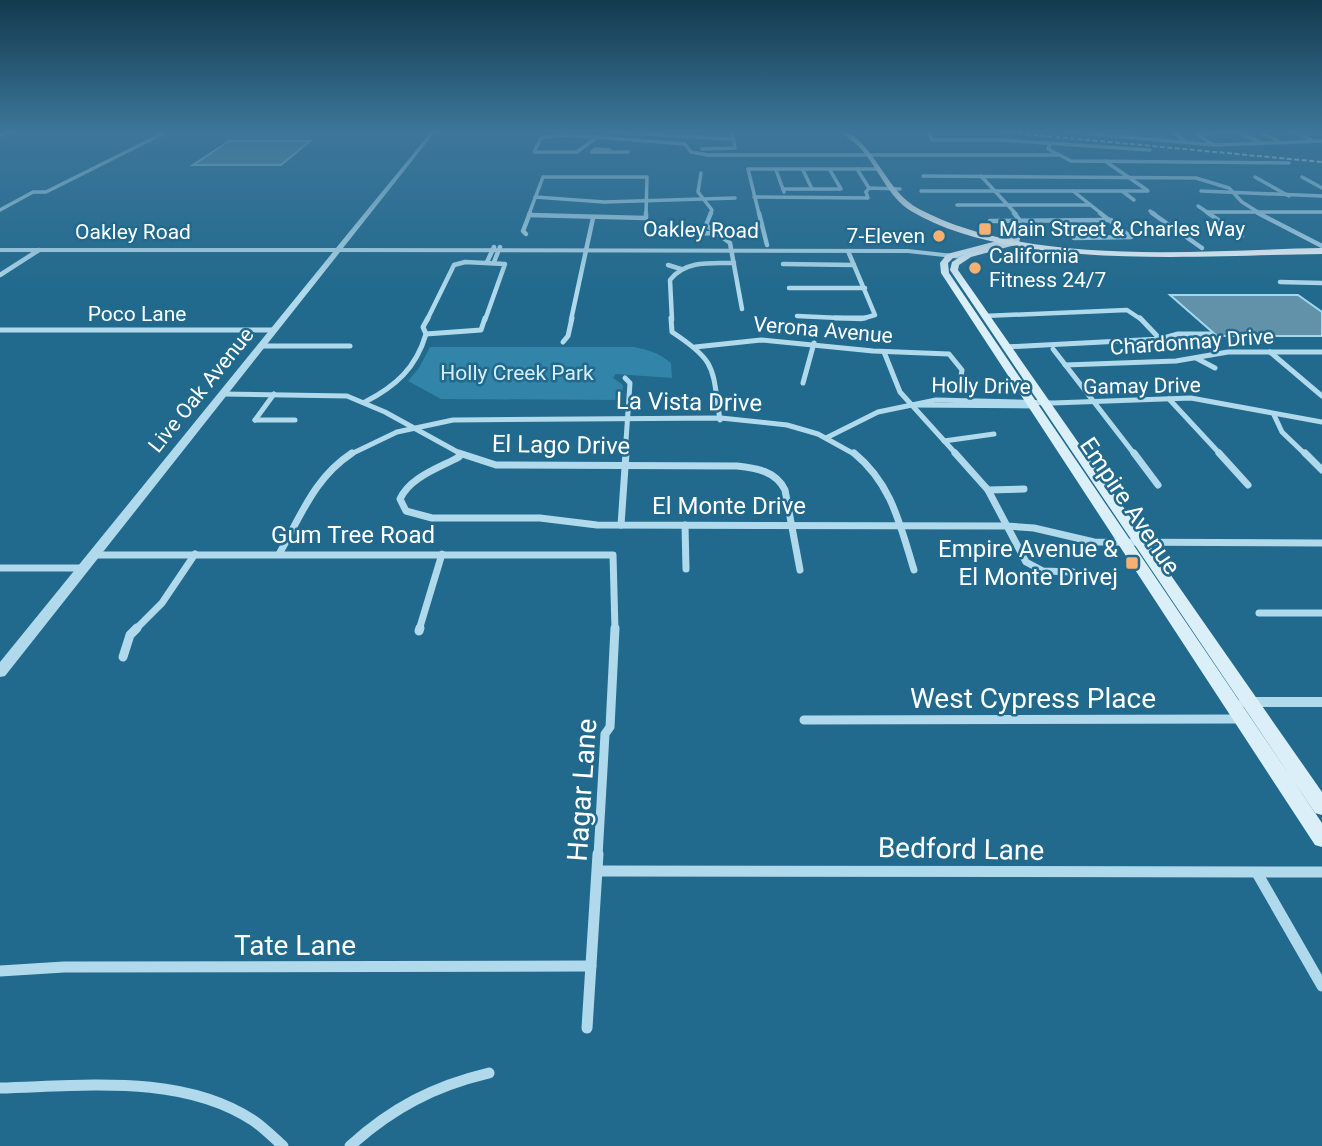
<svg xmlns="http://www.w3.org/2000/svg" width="1322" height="1146" font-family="Roboto,sans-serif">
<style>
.green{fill:#3284a8}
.water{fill:#6292a9;stroke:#a4d7ed;stroke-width:2}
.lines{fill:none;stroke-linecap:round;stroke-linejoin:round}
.minor-far5{stroke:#b0d9ec;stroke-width:3.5}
.minor-far4{stroke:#b0d9ec;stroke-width:4.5}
.minor-far3{stroke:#b0d9ec;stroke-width:5}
.minor-far2{stroke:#b0d9ec;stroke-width:7}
.minor-far1{stroke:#b0d9ec;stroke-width:9}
.minor{stroke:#b0d9ec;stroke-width:11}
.tertiary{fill:#b0d9ec;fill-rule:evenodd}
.secondary{fill:#dbeff9;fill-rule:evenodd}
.primary{fill:#f5fbff;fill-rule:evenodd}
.rail{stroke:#fff;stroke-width:2;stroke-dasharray:5 2.5;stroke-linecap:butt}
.poi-dot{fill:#f8b071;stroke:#216a8d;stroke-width:2.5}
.labels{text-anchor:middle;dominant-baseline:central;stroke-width:5;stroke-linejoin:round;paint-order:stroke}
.far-poi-label{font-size:21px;fill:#fff;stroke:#216a8d;text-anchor:start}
.far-street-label{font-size:21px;fill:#fff;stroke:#216a8d}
.far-park-label{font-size:21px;fill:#d5eef9;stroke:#216a8d}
.street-label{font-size:24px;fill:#fff;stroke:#216a8d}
.poi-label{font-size:24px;fill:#fff;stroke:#216a8d;text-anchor:end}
.near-street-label{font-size:28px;fill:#fff;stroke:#216a8d}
</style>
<rect width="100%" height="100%" fill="#216a8d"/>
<!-- green -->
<path class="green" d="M430,347H634C649,350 659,353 671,363L672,378L616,374L613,378L623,385L622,400L441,399L408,381L419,368Z"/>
<!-- water -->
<g class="water">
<path d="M229,141H310L281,165H193Z"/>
<path d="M1170,295H1298L1322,312V336H1217Z"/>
</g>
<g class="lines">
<!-- minor-far5 -->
<g class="minor-far5">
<path d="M606,132L734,139"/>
<path d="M929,132L932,140H1002L1150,150"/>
<path d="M1070,132L1213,145L1322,141"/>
<path d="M1173,132L1186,142"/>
<path d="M1258,132L1277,140"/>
<path d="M1294,132L1312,140"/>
<path d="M561,135L597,137L577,152H534L541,138Z"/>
<path d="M597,137L685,144L691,152L708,155H1057"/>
<path d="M1050,144L1048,149L1071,161L1289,163"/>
<path d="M1212,144L1196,134L1235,132L1261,142"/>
<path d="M702,149L735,148L732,132"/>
<path d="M610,150L595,149L592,152H628"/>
<path d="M1105,161L1147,190"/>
<path d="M857,169L869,188"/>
<path d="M776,170L784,192"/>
<path d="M803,170L812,189"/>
<path d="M701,173L698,192L712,210L710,214"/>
<path d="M923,176L1196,178L1229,188L1242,202L1261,214"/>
<path d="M981,176L1016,214"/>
<path d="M1255,177L1289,196"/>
<path d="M1302,177L1322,188"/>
<path d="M783,189H841L830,170"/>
<path d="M921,191H1148"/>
<path d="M1073,191L1102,214"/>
<path d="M1122,191L1134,200"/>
<path d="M1201,191L1322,196"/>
<path d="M866,192L869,188L900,189"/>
<path d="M535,197L604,202L735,198"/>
<path d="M754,197L868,198L866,192"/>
<path d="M957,205H1090"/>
<path d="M1198,206L1210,214"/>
<path d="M0,210L33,192H46L166,132"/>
<path d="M1150,211L1155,214"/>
<path d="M1206,212H1322"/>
<path d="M529,214L543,177H647L646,214"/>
<path d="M759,214L748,169H878"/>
</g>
<!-- minor-far4 -->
<g class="minor-far4">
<path d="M711,213L706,225L730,243L742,309"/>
<path d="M759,213L767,245"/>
<path d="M1014,213L1025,227L1016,238"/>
<path d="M1152,213L1202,248"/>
<path d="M1208,213L1242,236"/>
<path d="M1258,213L1322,246"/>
<path d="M529,215L646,218V213"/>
<path d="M990,221L1111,220"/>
<path d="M526,234L523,231L530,213"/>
<path d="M674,235L713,233"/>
<path d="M1074,238L1131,237L1100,213"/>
<path d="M487,262L494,247"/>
<path d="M494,262L500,247"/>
<path d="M783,264L854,265"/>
<path d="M668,265L681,269"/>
<path d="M0,275L39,250"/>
<path d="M1280,282L1322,283"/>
<path d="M789,288H865"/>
<path d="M797,316L861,319L875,315L848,251"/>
<path d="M984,316L1127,310L1142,320"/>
<path d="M427,320L454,265L465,262L505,264L485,320"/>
<path d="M571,320L593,218"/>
<path d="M672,320L670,280C685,260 711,263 734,263"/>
</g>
<!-- minor-far3 -->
<g class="minor-far3">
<path d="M428,318L423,327L426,334L481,330L485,318"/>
<path d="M671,318L672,332C718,362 712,368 720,420"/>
<path d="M835,318H865"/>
<path d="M0,330H274"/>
<path d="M1160,339L1178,334H1210"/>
<path d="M563,342L568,336L572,318"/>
<path d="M260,346H350"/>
<path d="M695,347L761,340L873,351L949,354L962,370L961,376"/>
<path d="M1005,347L1160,339L1140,318"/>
<path d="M1053,349L1135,455"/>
<path d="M884,352L900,392L957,455"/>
<path d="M1270,352L1322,396"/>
<path d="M1196,358L1215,368"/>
<path d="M1065,365L1176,361L1228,352H1322"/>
<path d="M625,378L630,383L625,455"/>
<path d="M803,383L814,343"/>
<path d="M223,394L347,396L385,412L463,455"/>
<path d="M1169,399L1221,455"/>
<path d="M365,402C396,386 416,368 426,334"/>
<path d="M911,405L1035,406"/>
<path d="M1274,415L1282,432L1306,455"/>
<path d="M255,420H295"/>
<path d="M255,420L274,394"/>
<path d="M826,438L878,412L936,400L1053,403L1191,398L1322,422"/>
<path d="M944,441L994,434"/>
<path d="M349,455L397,432L453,420L721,418L787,425L818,434L856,455"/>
</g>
<!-- minor-far2 -->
<g class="minor-far2">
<path d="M459,453L496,465L737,466C756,468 776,471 785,490L800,570"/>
<path d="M854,453C892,484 900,525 914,570"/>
<path d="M955,453L988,490L1026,562L1043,571L1073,572"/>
<path d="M1134,453L1158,485"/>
<path d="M1219,453L1248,485"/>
<path d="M1305,453L1322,470"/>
<path d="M459,457C439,468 410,477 400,499L406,511L432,518H540L597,525L1006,526L1034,528L1094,542L1322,543"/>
<path d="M988,490L1024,489"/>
<path d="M621,525L626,453"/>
<path d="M685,525L686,569"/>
<path d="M279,554C301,516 314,478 352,453"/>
<path d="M94,555H613L615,630"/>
<path d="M0,568H83"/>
<path d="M1259,613H1322"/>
<path d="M135,630L162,603L195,554"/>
<path d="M419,630L442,554"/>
</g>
<!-- minor-far1 -->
<g class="minor-far1">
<path d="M419,631L420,628"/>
<path d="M123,657L130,635L137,628"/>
<path d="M804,720L1241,719"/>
<path d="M598,856L605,734L610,727L615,628"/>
</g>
<!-- minor -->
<g class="minor">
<path d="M599,871L1322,872"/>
<path d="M1257,873L1322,986"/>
<path d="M0,971L64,967L591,966"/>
<path d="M587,1028L598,854"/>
<path d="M0,1088C82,1086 182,1073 254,1121C264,1128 274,1138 283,1146"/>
<path d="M350,1146C392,1108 434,1086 489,1073"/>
</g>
<!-- tertiary -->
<g class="tertiary">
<path d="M7,132H13L0,137V134Z"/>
<path d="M431,132H435L343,248L908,249L962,255L965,257L962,259L908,253L340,252L5,676L0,677V662L333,252H0V248H336Z"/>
<path d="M1245,697H1322V707H1245L1240,706L1238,702L1240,698Z"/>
</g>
<!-- secondary -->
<path class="secondary" d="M1016,236L1020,238L1019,244L971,257L959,265L958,270L1322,792V815L1315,813L950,270L952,262L963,255L953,258L948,263L949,273L1322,823V847L1315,845L941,273L940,263L947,254Z"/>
<!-- primary -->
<path class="primary" d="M841,132H848C878,151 887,192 919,209C1031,268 1199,250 1322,248V254C1206,255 1013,272 911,211C888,197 879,169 861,149C855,142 848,138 841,132Z"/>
<!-- rail -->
<path class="rail" d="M1003,132L1322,162"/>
</g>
<!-- sky -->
<linearGradient id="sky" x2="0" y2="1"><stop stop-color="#123a4e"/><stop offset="0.45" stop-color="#3d769a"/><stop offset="1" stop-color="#3d769a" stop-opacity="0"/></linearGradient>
<rect width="1322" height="292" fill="url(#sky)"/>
<!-- markers -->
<g class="poi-dot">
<rect x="978" y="222" width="14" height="14" rx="3.5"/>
<circle cx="939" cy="236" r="7"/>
<circle cx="975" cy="268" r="7"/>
<rect x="1125" y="556" width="14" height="14" rx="3.5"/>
</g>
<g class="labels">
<!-- far-poi labels -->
<g class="far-poi-label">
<text x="999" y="229">Main Street &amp; Charles Way</text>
<text x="925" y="236" text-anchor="end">7-Eleven</text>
<text x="989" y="256">California<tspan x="989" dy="24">Fitness 24/7</tspan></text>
</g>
<!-- far-street labels -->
<g class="far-street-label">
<text transform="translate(701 230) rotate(1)">Oakley Road</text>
<text x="133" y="232">Oakley Road</text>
<text x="137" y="314">Poco Lane</text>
<text transform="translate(823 330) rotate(5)">Verona Avenue</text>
<text transform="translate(1192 342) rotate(-4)">Chardonnay Drive</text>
<text transform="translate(981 386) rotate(1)">Holly Drive</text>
<text transform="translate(1142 386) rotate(-1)">Gamay Drive</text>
<text transform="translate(201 390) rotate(-51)">Live Oak Avenue</text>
</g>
<!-- far-park labels -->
<g class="far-park-label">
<text x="517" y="373">Holly Creek Park</text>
</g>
<!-- street labels -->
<g class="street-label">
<text transform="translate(689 402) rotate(1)">La Vista Drive</text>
<text transform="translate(561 445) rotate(1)">El Lago Drive</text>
<text x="729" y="506">El Monte Drive</text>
<text transform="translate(1130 506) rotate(56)">Empire Avenue</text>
<text x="353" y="535">Gum Tree Road</text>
</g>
<!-- poi labels -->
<g class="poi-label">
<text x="1118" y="549">Empire Avenue &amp;<tspan x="1118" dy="28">El Monte Drivej</tspan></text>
</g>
<!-- near-street labels -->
<g class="near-street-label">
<text x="1033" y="698">West Cypress Place</text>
<text transform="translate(582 790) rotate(-86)">Hagar Lane</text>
<text transform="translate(961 849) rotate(1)">Bedford Lane</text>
<text x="295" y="945">Tate Lane</text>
</g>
</g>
</svg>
